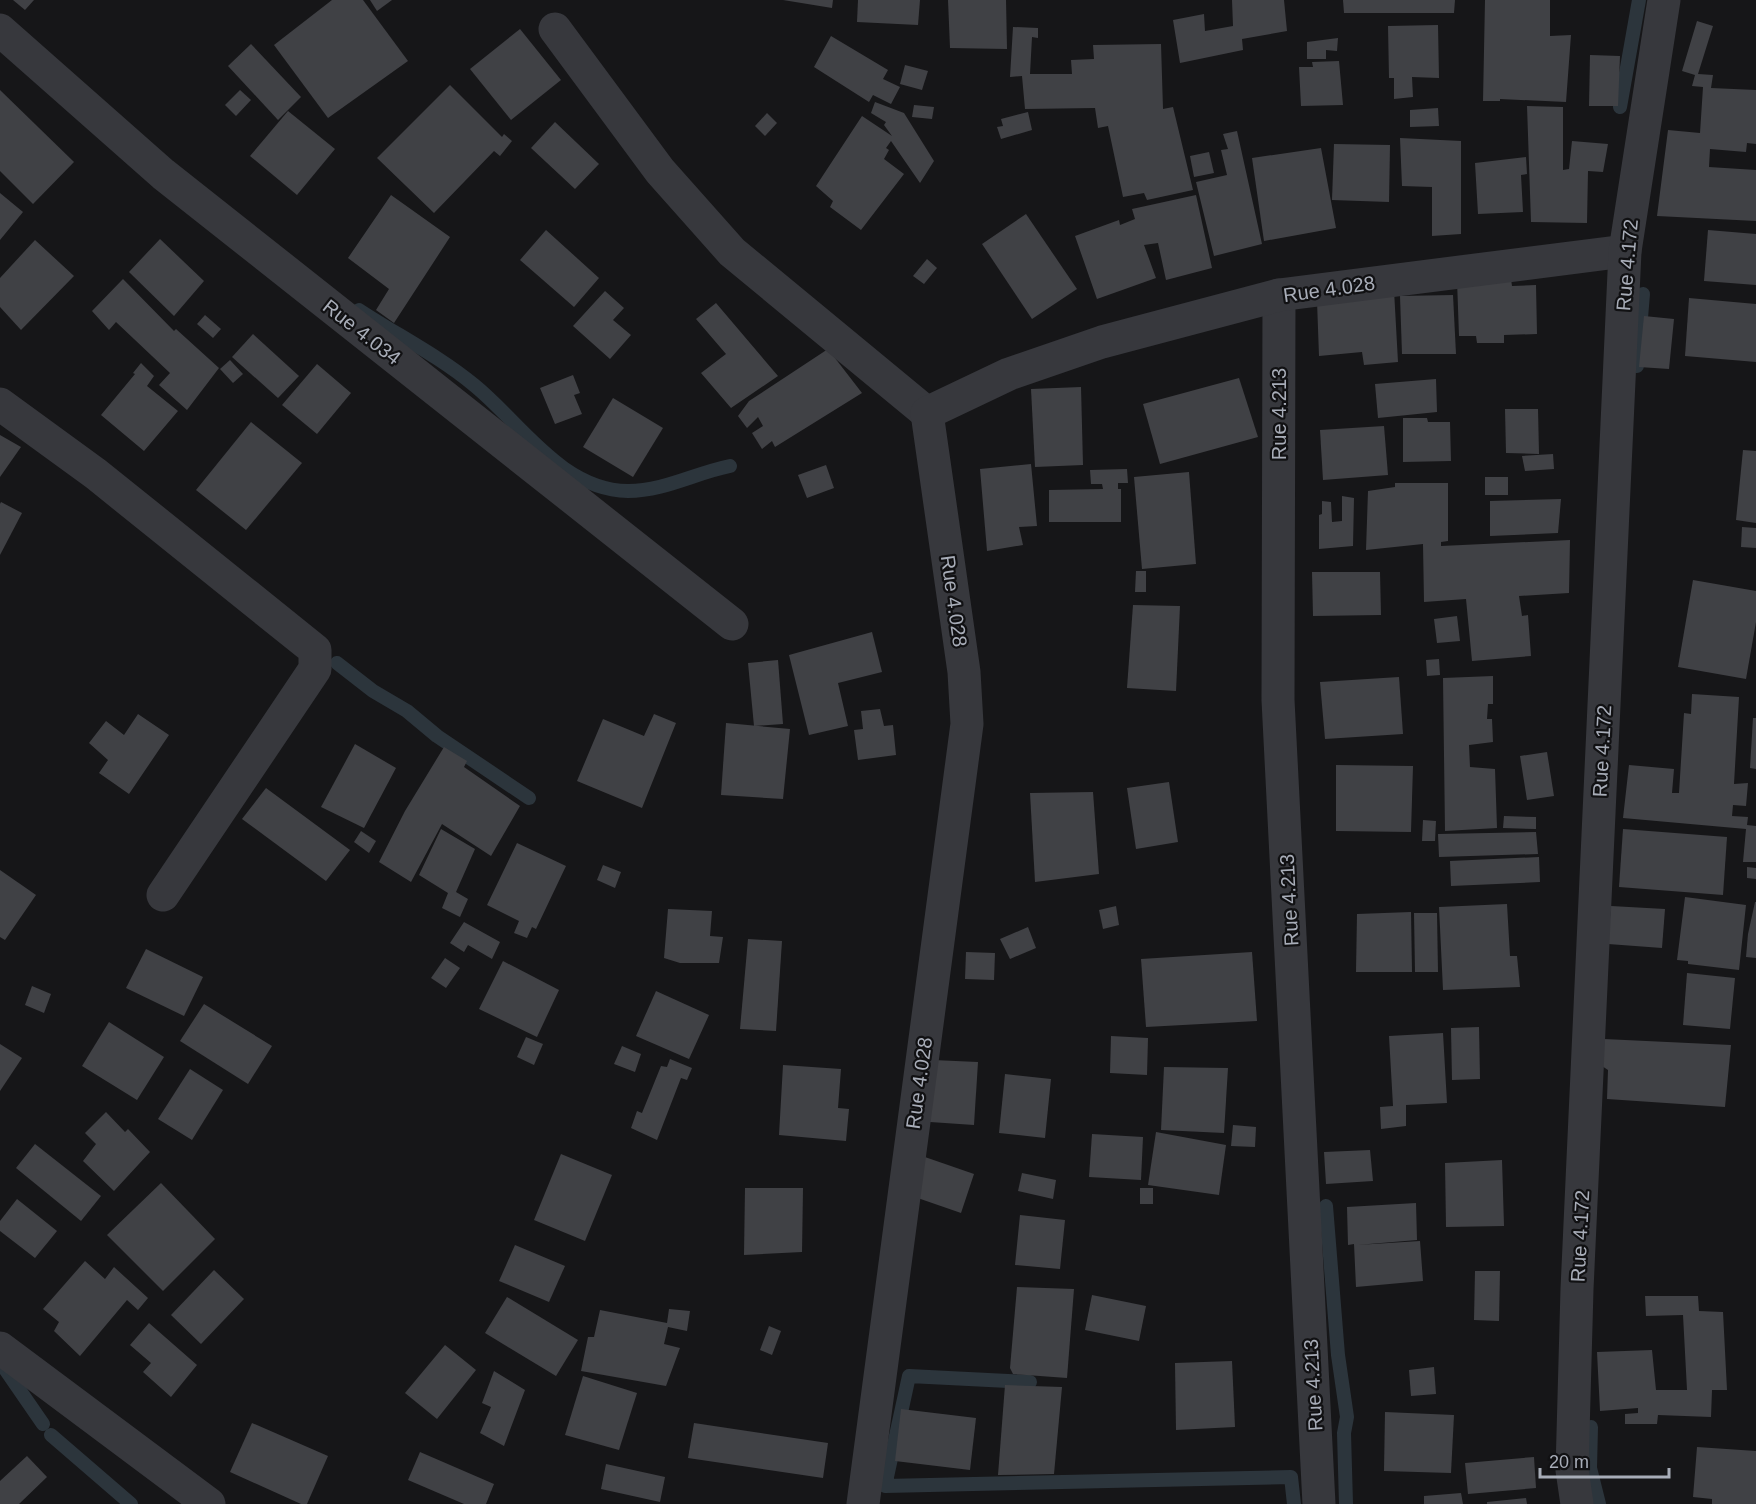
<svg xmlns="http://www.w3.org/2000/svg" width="1756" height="1504" font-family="Helvetica,sans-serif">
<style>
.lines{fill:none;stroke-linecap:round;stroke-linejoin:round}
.stream{stroke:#2c353c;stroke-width:14}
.building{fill:#404145}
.street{stroke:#37383d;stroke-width:33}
.labels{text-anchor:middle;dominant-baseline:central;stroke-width:4.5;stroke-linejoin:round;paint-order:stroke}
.street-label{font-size:20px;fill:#a8adb8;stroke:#111113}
</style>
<rect width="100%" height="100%" fill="#161618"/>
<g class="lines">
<!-- stream -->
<g class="stream">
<path d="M1620,107L1639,0"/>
<path d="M359,310C397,335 439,356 474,385C521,423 561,490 628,491C664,491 695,473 730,466"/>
<path d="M1637,366L1643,294"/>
<path d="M337,663L373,691L407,711L437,736L529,798"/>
<path d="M1326,1206L1338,1355L1347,1417L1344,1433L1346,1504"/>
<path d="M3,1366L43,1424"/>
<path d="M1030,1382L909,1376L885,1486L1291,1477L1294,1504"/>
<path d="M1591,1427L1590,1468L1599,1504"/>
<path d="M51,1435L131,1504"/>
</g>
</g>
<!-- building -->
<g class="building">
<path d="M13,0H34L25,10Z"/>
<path d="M332,0H363L408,61L328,118L274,45Z"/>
<path d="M370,0H392L377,11Z"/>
<path d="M783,0H833L832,8Z"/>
<path d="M858,0H920L918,25L857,22Z"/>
<path d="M948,0H1006L1007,49L950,48Z"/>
<path d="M1232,0H1284L1287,31L1242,39L1243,50L1180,63L1173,20L1204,14L1205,31L1233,26Z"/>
<path d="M1343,0H1455L1454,13H1344Z"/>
<path d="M1485,0H1550V36L1571,35L1566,102L1500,99V101H1483Z"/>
<path d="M1697,21L1713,26L1698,74L1713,75L1711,88L1756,90V144L1747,143L1746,152L1710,149L1709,167L1756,170V221L1657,216L1668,130L1700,133L1703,87L1692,86L1695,75L1682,71Z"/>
<path d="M1438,25L1439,78L1412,77L1413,97L1394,99V78H1389L1388,26Z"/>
<path d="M1013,27L1038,28V38L1032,37L1030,74H1072L1071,60L1094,59L1093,45L1161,44L1163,109L1173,107L1193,190L1147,200L1144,193L1123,197L1108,126L1098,128L1095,108L1025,109L1022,76L1010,77Z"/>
<path d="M520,29L561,80L511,120L470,69Z"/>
<path d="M831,36L888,70L883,79L900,87L891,104L873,95L869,102L814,67Z"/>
<path d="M1338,38L1337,51L1326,50V59H1307V42Z"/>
<path d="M251,44L301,97L278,120L228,66Z"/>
<path d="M1590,55L1620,56L1618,106H1589Z"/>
<path d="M1339,61L1343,105L1301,106L1299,67H1313L1312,62Z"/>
<path d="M905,65L928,71L922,90L900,84Z"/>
<path d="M450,85L502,137L504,134L512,141L500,156L494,151L434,213L377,158Z"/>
<path d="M0,90L74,162L33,204L0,171Z"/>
<path d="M240,90L251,100L236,116L225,105Z"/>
<path d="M875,102L904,113L934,161L920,183L891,141L886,148L889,150L884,159L904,174L861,230L830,207L833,201L816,186L862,116L892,136L884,125L886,122L871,113Z"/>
<path d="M914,105L934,107L932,119L912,117Z"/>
<path d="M1527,106L1563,107V170L1569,169L1572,141L1608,144L1603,172L1588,171L1587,223L1531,222Z"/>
<path d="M1438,108L1439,126L1410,127V110Z"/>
<path d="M288,111L335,149L297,195L250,156Z"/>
<path d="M1028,112L1032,130L1001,139L997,127L1003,126L1001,119Z"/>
<path d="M767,113L777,123L765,136L755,126Z"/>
<path d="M555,122L599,164L575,189L531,148Z"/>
<path d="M1237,131L1262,244L1214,256L1196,182L1227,175L1221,150L1228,149L1223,134Z"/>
<path d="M1400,138L1461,141V234L1432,236V187L1402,186Z"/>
<path d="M1334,144L1390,145L1389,202L1332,200Z"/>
<path d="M1321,148L1336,228L1264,241L1252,158Z"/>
<path d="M1209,152L1214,173L1194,177L1190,156Z"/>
<path d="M1526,157L1527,174L1521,175L1523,212L1478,214L1475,163Z"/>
<path d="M0,193L23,212L0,240Z"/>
<path d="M391,195L450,237L394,323L376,310L389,289L348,258Z"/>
<path d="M1196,195L1212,268L1166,280L1158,243L1144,245L1156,278L1097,299L1075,236L1119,220L1120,225L1135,219L1132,209Z"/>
<path d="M1026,214L1077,289L1032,319L982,244Z"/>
<path d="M546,230L599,278L574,307L520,260Z"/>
<path d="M1708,230L1756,234V285L1704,281Z"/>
<path d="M160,239L204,281L174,316L129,272Z"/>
<path d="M35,240L74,276L21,330L0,307V278Z"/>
<path d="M927,259L937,268L924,284L913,276Z"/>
<path d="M123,279L174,331L176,329L219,368L187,410L159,385L170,373L116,322L109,330L92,311Z"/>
<path d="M1511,279L1512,286L1536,285L1537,334L1504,335V343H1477L1476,336H1459L1457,280Z"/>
<path d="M1394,290L1398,362L1364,365L1362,352L1319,356L1317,301Z"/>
<path d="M605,291L624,308L613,320L631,335L610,359L573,326Z"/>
<path d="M1453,295L1456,354H1402L1400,296Z"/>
<path d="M1689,298L1756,304V362L1685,356Z"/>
<path d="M716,303L778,376L731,408L701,373L726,354L696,319Z"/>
<path d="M205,315L221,329L213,338L197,324Z"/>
<path d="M1644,316L1674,319L1669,369L1639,367Z"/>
<path d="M253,334L299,376L278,398L232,357Z"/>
<path d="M828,349L862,393L775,447L772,441L762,449L752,433L763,426L758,417L747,428L738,416L749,401Z"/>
<path d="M230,360L243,374L233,383L220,369Z"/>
<path d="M141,363L154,376L147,386L178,411L144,451L101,415L135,374L133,373Z"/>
<path d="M317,364L351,393L317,434L282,405Z"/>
<path d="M573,375L580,393L574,395L582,414L555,424L540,388Z"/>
<path d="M1239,378L1258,437L1160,464L1143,404Z"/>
<path d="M1436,379L1437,412L1378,418L1375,384Z"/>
<path d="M1081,387L1083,465L1035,467L1031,389Z"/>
<path d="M613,398L663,428L633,477L583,447Z"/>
<path d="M1505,409H1538L1539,454L1506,453Z"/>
<path d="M1403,418H1427L1428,422H1450L1451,461L1403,462Z"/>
<path d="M251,422L302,463L246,530L196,490Z"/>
<path d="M1384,426L1388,475L1323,480L1320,430Z"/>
<path d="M0,435L21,447L0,477Z"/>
<path d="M1743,450L1756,451V523L1736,520Z"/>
<path d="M1553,454L1554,469L1525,471L1522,456Z"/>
<path d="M1031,464L1037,526L1019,527L1023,545L987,551L980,469Z"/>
<path d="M826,465L834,488L807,498L798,475Z"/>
<path d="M1127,469L1128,483H1118V489H1121V522H1049V490L1103,489L1102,484H1091L1090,470Z"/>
<path d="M1189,472L1196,564L1142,569L1134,477Z"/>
<rect x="1485" y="477" width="23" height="18"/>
<path d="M1395,483H1448V541L1441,542V546L1570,540L1569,593L1519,596L1522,616L1528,615L1531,656L1472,661L1466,599L1424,602L1423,544L1366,550L1368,491L1395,487Z"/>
<path d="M1342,496L1354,498L1353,546L1319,549V515L1322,514V501L1331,502L1332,522L1342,521Z"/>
<path d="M1561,499L1558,533L1490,536V501Z"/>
<path d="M1,502L22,513L0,555V504Z"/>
<path d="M1742,527L1756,528V548L1741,547Z"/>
<path d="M1136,571H1146V592H1135Z"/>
<path d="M1312,572H1380L1381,615L1313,616Z"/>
<path d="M1693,580L1756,591V622L1746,679L1678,667Z"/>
<path d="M1133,605L1180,606L1176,691L1127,688Z"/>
<path d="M1457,616L1460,641L1437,643L1434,619Z"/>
<path d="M872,632L882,672L838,683L848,726L809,735L789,655Z"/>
<path d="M1439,659L1440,675L1427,676L1426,660Z"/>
<path d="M778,660L783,724L754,726L748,663Z"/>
<path d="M1493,676V704H1488L1487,719H1492L1493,742L1469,745L1470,767L1495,769L1497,828L1445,831L1443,678Z"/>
<path d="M1399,677L1403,734L1325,739L1320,682Z"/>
<path d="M1692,694L1739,697L1734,784L1748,783L1746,806L1733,805L1732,816L1748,817L1747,825L1756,826V862H1743L1746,829L1623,818L1629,765L1674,769L1672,793H1679L1684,713L1691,714Z"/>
<path d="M880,709L884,726L893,725L896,755L858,760L854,730L863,729L861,711Z"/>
<path d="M138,714L169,735L129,794L99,773L108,760L89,743L106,721L124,735Z"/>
<path d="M654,714L676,723L642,808L577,781L603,719L644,736Z"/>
<path d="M1753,718H1756V769L1750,768Z"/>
<path d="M726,723L790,729L783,799L721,795Z"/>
<path d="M355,744L396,768L364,828L321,807Z"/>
<path d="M444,747L467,761L464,767L520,806L491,856L442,824L411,882L379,862L405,811Z"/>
<path d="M1547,752L1554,796L1527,800L1520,756Z"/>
<path d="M1336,765L1413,766L1411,832L1336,831Z"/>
<path d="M1169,782L1178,842L1136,849L1127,788Z"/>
<path d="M266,788L350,850L326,881L242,819Z"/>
<path d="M1093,792L1099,874L1035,882L1030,793Z"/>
<path d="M1504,816L1536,817V829L1503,828Z"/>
<path d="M1423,820L1436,821L1435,841H1422Z"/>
<path d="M441,829L475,849L456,892L468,899L460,917L442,908L448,893L419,875Z"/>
<path d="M1623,829L1727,837L1723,895L1619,887Z"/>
<path d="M361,831L376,841L369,853L354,842Z"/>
<path d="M1536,832L1538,854L1439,857L1438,834Z"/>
<path d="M517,843L566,866L536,929L532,927L527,938L514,933L519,921L487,905Z"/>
<path d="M1539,857L1540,882L1451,886L1450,861Z"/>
<path d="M603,865L621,872L615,888L597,880Z"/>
<path d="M1747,867L1756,868V879L1747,878Z"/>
<path d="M0,870L36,895L5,940L0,937Z"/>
<path d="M1685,897L1746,905L1739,970L1688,964V961L1677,960Z"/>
<path d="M1755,902H1756V958L1746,957L1748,934Z"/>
<path d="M1507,904L1510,956H1517L1520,987L1443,990L1439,907Z"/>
<path d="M1116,906L1119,925L1103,929L1099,910Z"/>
<path d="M1611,906L1665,909L1662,948L1608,944Z"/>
<path d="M668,909L712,911L710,936L723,937L719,963H680L664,958Z"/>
<path d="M1411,912L1412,972H1356L1357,914Z"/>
<path d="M1414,913H1437L1438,972H1415Z"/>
<path d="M464,922L500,942L492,959L468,945L464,952L450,943Z"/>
<path d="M1028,927L1036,948L1010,959L1000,939Z"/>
<path d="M748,939L782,941L776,1031L740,1029Z"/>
<path d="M146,949L203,977L184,1016L126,988Z"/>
<path d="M966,952L995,953L994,980L965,979Z"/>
<path d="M1252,952L1257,1021L1146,1027L1141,959Z"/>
<path d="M445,958L460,968L446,988L431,978Z"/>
<path d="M503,961L559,990L537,1037L479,1009Z"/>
<path d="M1687,973L1735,978L1730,1029L1683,1025Z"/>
<path d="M32,986L51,994L44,1013L25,1005Z"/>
<path d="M656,991L709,1015L689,1059L636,1036Z"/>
<path d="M204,1004L272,1046L248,1084L180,1041Z"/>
<path d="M109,1022L164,1057L137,1100L82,1066Z"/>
<path d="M1479,1027L1480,1079L1452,1080L1451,1028Z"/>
<path d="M1443,1033L1447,1103L1406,1105V1126L1381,1129L1380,1107L1393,1106L1389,1036Z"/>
<path d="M1111,1036L1148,1038L1147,1075L1110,1073Z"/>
<path d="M526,1037L543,1044L534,1065L517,1057Z"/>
<path d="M1604,1039L1731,1045L1725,1107L1607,1099L1608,1070L1602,1066Z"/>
<path d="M0,1044L22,1058L0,1091Z"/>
<path d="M622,1046L641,1054L635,1072L614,1064Z"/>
<path d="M670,1059L692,1068L687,1080L681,1078L657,1140L631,1128L637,1111L642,1113L661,1066L667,1067Z"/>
<path d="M933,1060L978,1062L974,1125L930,1122Z"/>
<path d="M783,1065L841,1069L838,1108L849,1109L846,1141L779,1135Z"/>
<path d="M1164,1067L1228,1068L1224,1133L1161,1130Z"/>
<path d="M190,1069L223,1090L192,1140L158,1119Z"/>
<path d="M1005,1074L1051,1079L1045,1138L999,1133Z"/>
<path d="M106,1112L125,1132L128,1129L150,1152L114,1191L83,1161L96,1144L85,1133Z"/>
<path d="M1233,1125L1256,1127L1255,1147L1231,1146Z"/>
<path d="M1156,1132L1226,1145L1219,1195L1148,1185Z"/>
<path d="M1092,1134L1143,1137L1141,1180L1089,1177Z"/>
<path d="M35,1144L101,1196L81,1221L16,1168Z"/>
<path d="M1370,1150L1373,1181L1326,1184L1324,1152Z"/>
<path d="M561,1154L612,1175L585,1241L534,1220Z"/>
<path d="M922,1156L974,1174L961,1213L909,1195Z"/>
<path d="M1502,1160L1504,1226L1446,1227L1445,1163Z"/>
<path d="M1022,1173L1056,1180L1053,1199L1018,1191Z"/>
<path d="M161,1183L215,1239L163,1291L107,1235Z"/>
<path d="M745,1188H803L802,1252L744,1255Z"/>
<rect x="1140" y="1188" width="13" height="16"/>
<path d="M17,1199L57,1231L35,1258L0,1231V1221Z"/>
<path d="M1416,1203L1417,1240L1357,1245L1420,1241L1423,1281L1356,1287L1354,1244L1348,1245L1347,1207Z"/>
<path d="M1020,1215L1065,1220L1060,1269L1015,1265Z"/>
<path d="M515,1245L565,1266L549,1302L499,1281Z"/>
<path d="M85,1261L105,1279L114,1267L148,1298L138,1310L127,1300L80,1356L54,1331L59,1322L43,1309Z"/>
<path d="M214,1270L244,1299L201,1344L171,1315Z"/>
<path d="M1475,1271H1500L1499,1321L1474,1320Z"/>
<path d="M1017,1287L1074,1289L1067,1378L1013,1374L1010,1368Z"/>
<path d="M1092,1295L1146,1306L1139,1341L1085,1330Z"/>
<path d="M1645,1296H1698L1699,1311L1723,1312L1727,1390H1712L1711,1417L1658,1415L1657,1424H1625V1414L1638,1413V1408L1600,1411L1597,1352L1652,1350L1656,1390H1687L1683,1315L1646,1316Z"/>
<path d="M507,1297L578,1340L556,1376L485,1333Z"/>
<path d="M669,1309L690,1311L687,1331L668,1327L664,1344L680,1348L666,1386L581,1371L588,1337H594L600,1310L667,1323Z"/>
<path d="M149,1323L197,1365L171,1397L143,1372L151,1363L130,1345Z"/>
<path d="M769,1326L781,1331L772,1355L760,1350Z"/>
<path d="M445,1345L476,1370L437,1419L405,1393Z"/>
<path d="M1232,1361L1235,1427L1176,1430L1175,1363Z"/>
<path d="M1434,1367L1436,1394L1411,1396L1409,1370Z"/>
<path d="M494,1371L525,1390L504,1446L480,1433L491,1407L482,1403Z"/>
<path d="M583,1376L637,1393L619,1450L565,1435Z"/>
<path d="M1005,1385L1062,1387L1054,1474L998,1475Z"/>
<path d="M901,1409L976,1418L970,1470L895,1461Z"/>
<path d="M1385,1412L1454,1415L1451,1473L1384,1471Z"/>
<path d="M252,1423L328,1456L307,1504H301L230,1472Z"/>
<path d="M694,1423L828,1443L823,1478L688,1458Z"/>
<path d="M1697,1447L1756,1451V1504H1712V1499L1693,1497Z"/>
<path d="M420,1452L494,1484L486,1504H464L408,1480Z"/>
<path d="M27,1456L47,1477L19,1504H0V1481Z"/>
<path d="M1534,1457L1536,1488L1468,1494L1465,1463Z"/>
<path d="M606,1464L665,1477L660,1502L601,1489Z"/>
<path d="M1461,1493L1463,1504H1424V1496Z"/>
<path d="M1526,1498L1527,1504H1487V1502Z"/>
</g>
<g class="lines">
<!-- street -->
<g class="street">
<path d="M555,29L660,171L732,252L927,413"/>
<path d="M0,30L163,174L732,624"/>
<path d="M1279,295L1278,700L1319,1504"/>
<path d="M0,404L96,474L315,650V669L163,895"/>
<path d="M0,1348L209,1504"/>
<path d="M863,1504L967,724L964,672L927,413L1009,374L1102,342L1279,295L1625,251"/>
<path d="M1577,1504L1572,1470L1577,1289L1625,251L1664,0"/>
</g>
</g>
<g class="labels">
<!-- street labels -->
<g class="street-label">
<text transform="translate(1627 265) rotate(-85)">Rue 4.172</text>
<text transform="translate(1329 289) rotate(-8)">Rue 4.028</text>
<text transform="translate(362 332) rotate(38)">Rue 4.034</text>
<text transform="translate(1279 414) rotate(-90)">Rue 4.213</text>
<text transform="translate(954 601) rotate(82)">Rue 4.028</text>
<text transform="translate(1602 751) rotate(-87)">Rue 4.172</text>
<text transform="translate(1289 900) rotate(-93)">Rue 4.213</text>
<text transform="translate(919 1083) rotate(-82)">Rue 4.028</text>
<text transform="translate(1580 1236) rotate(-87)">Rue 4.172</text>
<text transform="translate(1313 1385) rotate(-93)">Rue 4.213</text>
</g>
</g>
<!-- scale -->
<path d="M1540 1468v9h129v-9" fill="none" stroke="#a8adb8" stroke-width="3"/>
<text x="1549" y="1468" font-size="18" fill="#a8adb8" stroke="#111113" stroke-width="4.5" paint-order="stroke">20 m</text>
</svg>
